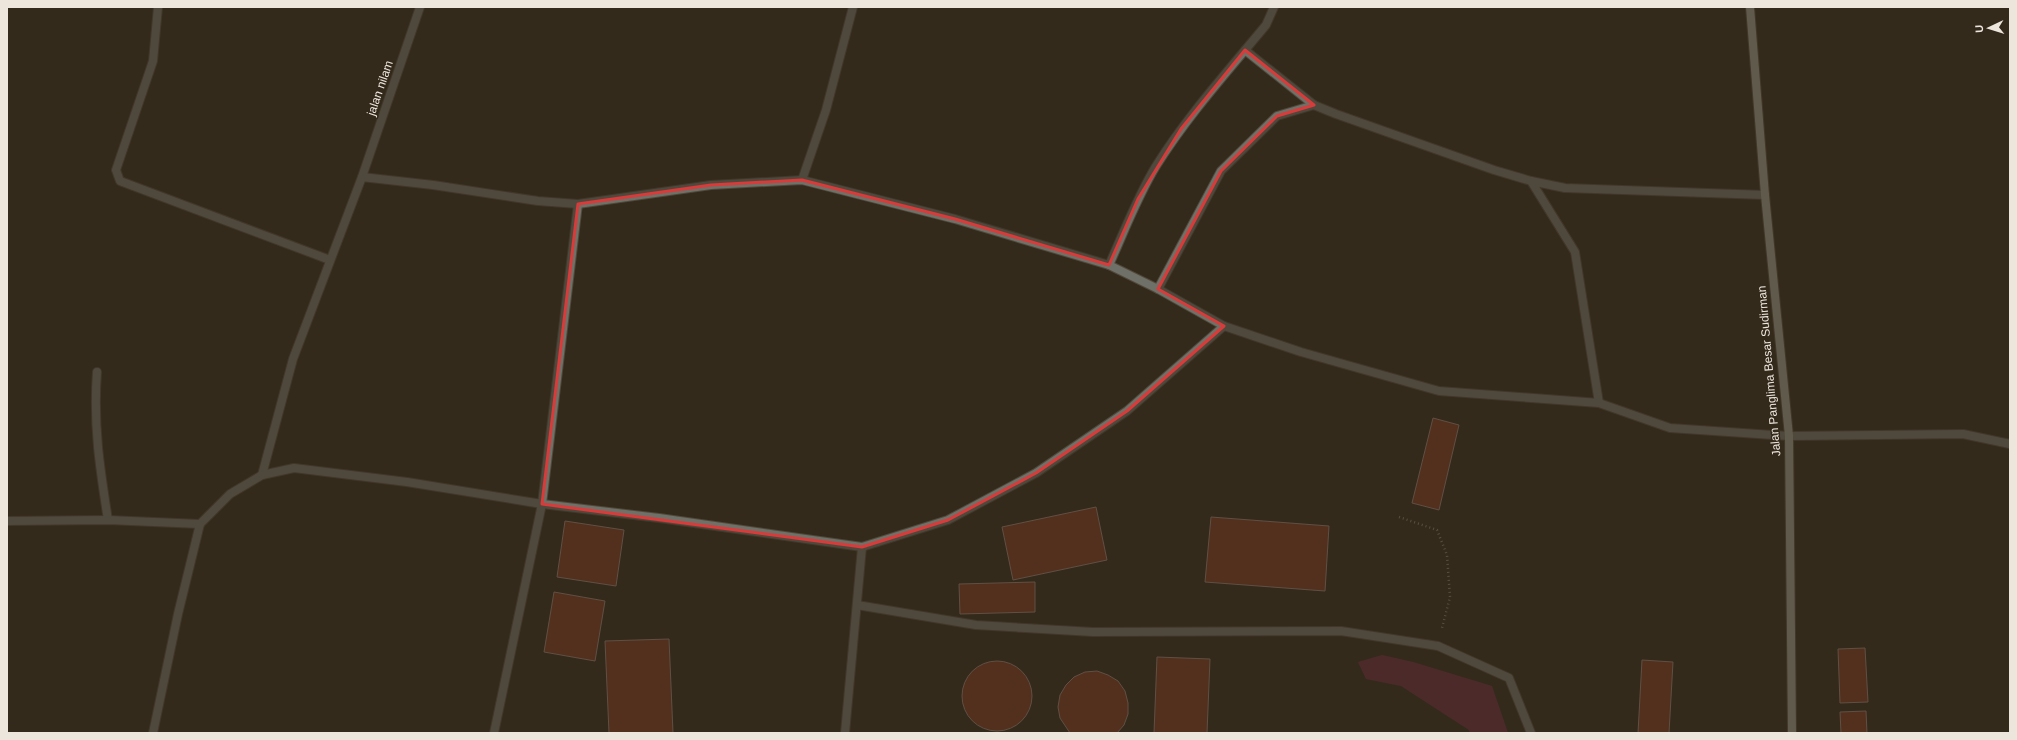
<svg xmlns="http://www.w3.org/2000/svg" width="2017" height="740" font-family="Arial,sans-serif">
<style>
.green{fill:#692c3c}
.building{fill:#753821;stroke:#937d75}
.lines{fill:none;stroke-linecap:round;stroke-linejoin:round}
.lane-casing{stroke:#52483a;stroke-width:10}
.street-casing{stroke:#52483a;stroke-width:10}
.secondary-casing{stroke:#52483a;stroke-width:10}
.path{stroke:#837a6e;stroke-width:2.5;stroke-dasharray:1 3;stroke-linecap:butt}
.lane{stroke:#6f7067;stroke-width:8}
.street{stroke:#6f7067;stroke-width:8}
.secondary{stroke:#959688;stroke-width:8}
.marked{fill:none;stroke:#d83b3a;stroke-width:3;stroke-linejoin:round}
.labels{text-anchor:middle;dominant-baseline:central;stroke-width:3;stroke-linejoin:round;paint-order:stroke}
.street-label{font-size:12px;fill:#ede6dd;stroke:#342a1b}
</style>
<rect width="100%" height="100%" fill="#342a1b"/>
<!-- green -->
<path class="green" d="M1382,655L1413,662L1492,686L1508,733H1470L1469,730L1401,686L1366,679L1358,662Z"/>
<!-- building -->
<g class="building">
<path d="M1433,418L1459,425L1439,510L1412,503Z"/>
<path d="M1096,507L1107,560L1013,580L1002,527Z"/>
<path d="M1211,517L1329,526L1325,591L1205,582Z"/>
<path d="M565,521L624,530L616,586L557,577Z"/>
<path d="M1035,582V612L960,614L959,584Z"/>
<path d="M554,592L605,601L595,661L544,652Z"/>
<path d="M669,639L673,733H609L605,641Z"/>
<path d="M1865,648L1868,702L1840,703L1838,649Z"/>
<path d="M1157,657L1210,659L1207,733H1154Z"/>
<path d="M1642,660L1673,662L1669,733H1638Z"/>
<circle cx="997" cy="696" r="35"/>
<path d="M1097,671L1108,675L1118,681L1125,691L1128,703V714L1124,725L1117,733H1070L1060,718L1058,707L1060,695L1066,685L1074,677L1085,672Z"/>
<path d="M1866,711L1867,733H1841L1840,712Z"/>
</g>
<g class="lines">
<defs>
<path id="lane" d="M857,605L976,625L1093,632L1341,631L1438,646L1509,678L1531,733"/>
<g id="street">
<path d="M158,7L153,61L116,170L120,181L330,260"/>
<path d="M1245,50L1314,105"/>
<path d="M362,177L420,7"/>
<path d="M802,180L826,110L853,7"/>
<path d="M1531,181L1575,252L1599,403"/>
<path d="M1158,289L1221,171L1277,116L1314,105L1336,114L1494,170L1531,181L1565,188L1765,195"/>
<path d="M1224,326L1158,289L1109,265C1124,232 1137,197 1156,166C1188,115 1228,71 1266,25L1274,7"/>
<path d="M97,372C93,425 100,469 108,520"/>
<path d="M262,475L293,359L362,177L433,185L538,201L578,204L711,185L802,180L955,219L1109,265"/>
<path d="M7,521L108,520L200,524"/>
<path d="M153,733L178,614L200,524L230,494L262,475L294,468L407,482L542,504L659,518L862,547L948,520L1036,473L1127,411L1224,326L1301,352L1439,391L1599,403L1670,428L1789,436L1963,434L2010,444"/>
<path d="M494,733L542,504L578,204"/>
<path d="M845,733L862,547"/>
</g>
<path id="secondary" d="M1750,7L1765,195L1789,436L1792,733"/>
</defs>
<!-- lane casing -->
<use href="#lane" class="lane-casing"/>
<!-- street casing -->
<use href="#street" class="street-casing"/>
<!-- secondary casing -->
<use href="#secondary" class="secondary-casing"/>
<!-- path -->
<path class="path" d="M1399,517L1437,530L1447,555L1450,597L1442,628"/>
<!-- lane -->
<use href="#lane" class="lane"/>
<!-- street -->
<use href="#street" class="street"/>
<!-- secondary -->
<use href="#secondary" class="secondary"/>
</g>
<!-- marked area -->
<path d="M0 0H2017V740H0ZM1245,50L1314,105L1277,116L1221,171L1158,289L1224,326L1127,411L1036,473L948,520L862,547L542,504L578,204L711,185L802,180L955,219L1109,265L1138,199L1181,129Z" fill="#342a1b" fill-opacity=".55" fill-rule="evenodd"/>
<path class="marked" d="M1245,50L1314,105L1277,116L1221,171L1158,289L1224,326L1127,411L1036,473L948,520L862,547L542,504L578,204L711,185L802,180L955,219L1109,265L1138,199L1181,129Z"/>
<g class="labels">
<!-- street labels -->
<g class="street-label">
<text transform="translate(380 88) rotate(-71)">jalan nilam</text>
<text transform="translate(1769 371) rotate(-95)">Jalan Panglima Besar Sudirman</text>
</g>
</g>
<!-- border -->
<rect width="2017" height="740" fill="none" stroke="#ede6dd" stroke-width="16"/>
<!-- north arrow -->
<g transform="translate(1989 28) rotate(266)" stroke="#342a1b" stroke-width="3" paint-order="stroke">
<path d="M0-3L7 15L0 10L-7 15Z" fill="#ede6dd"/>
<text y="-6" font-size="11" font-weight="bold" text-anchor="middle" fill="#ede6dd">U</text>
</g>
</svg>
